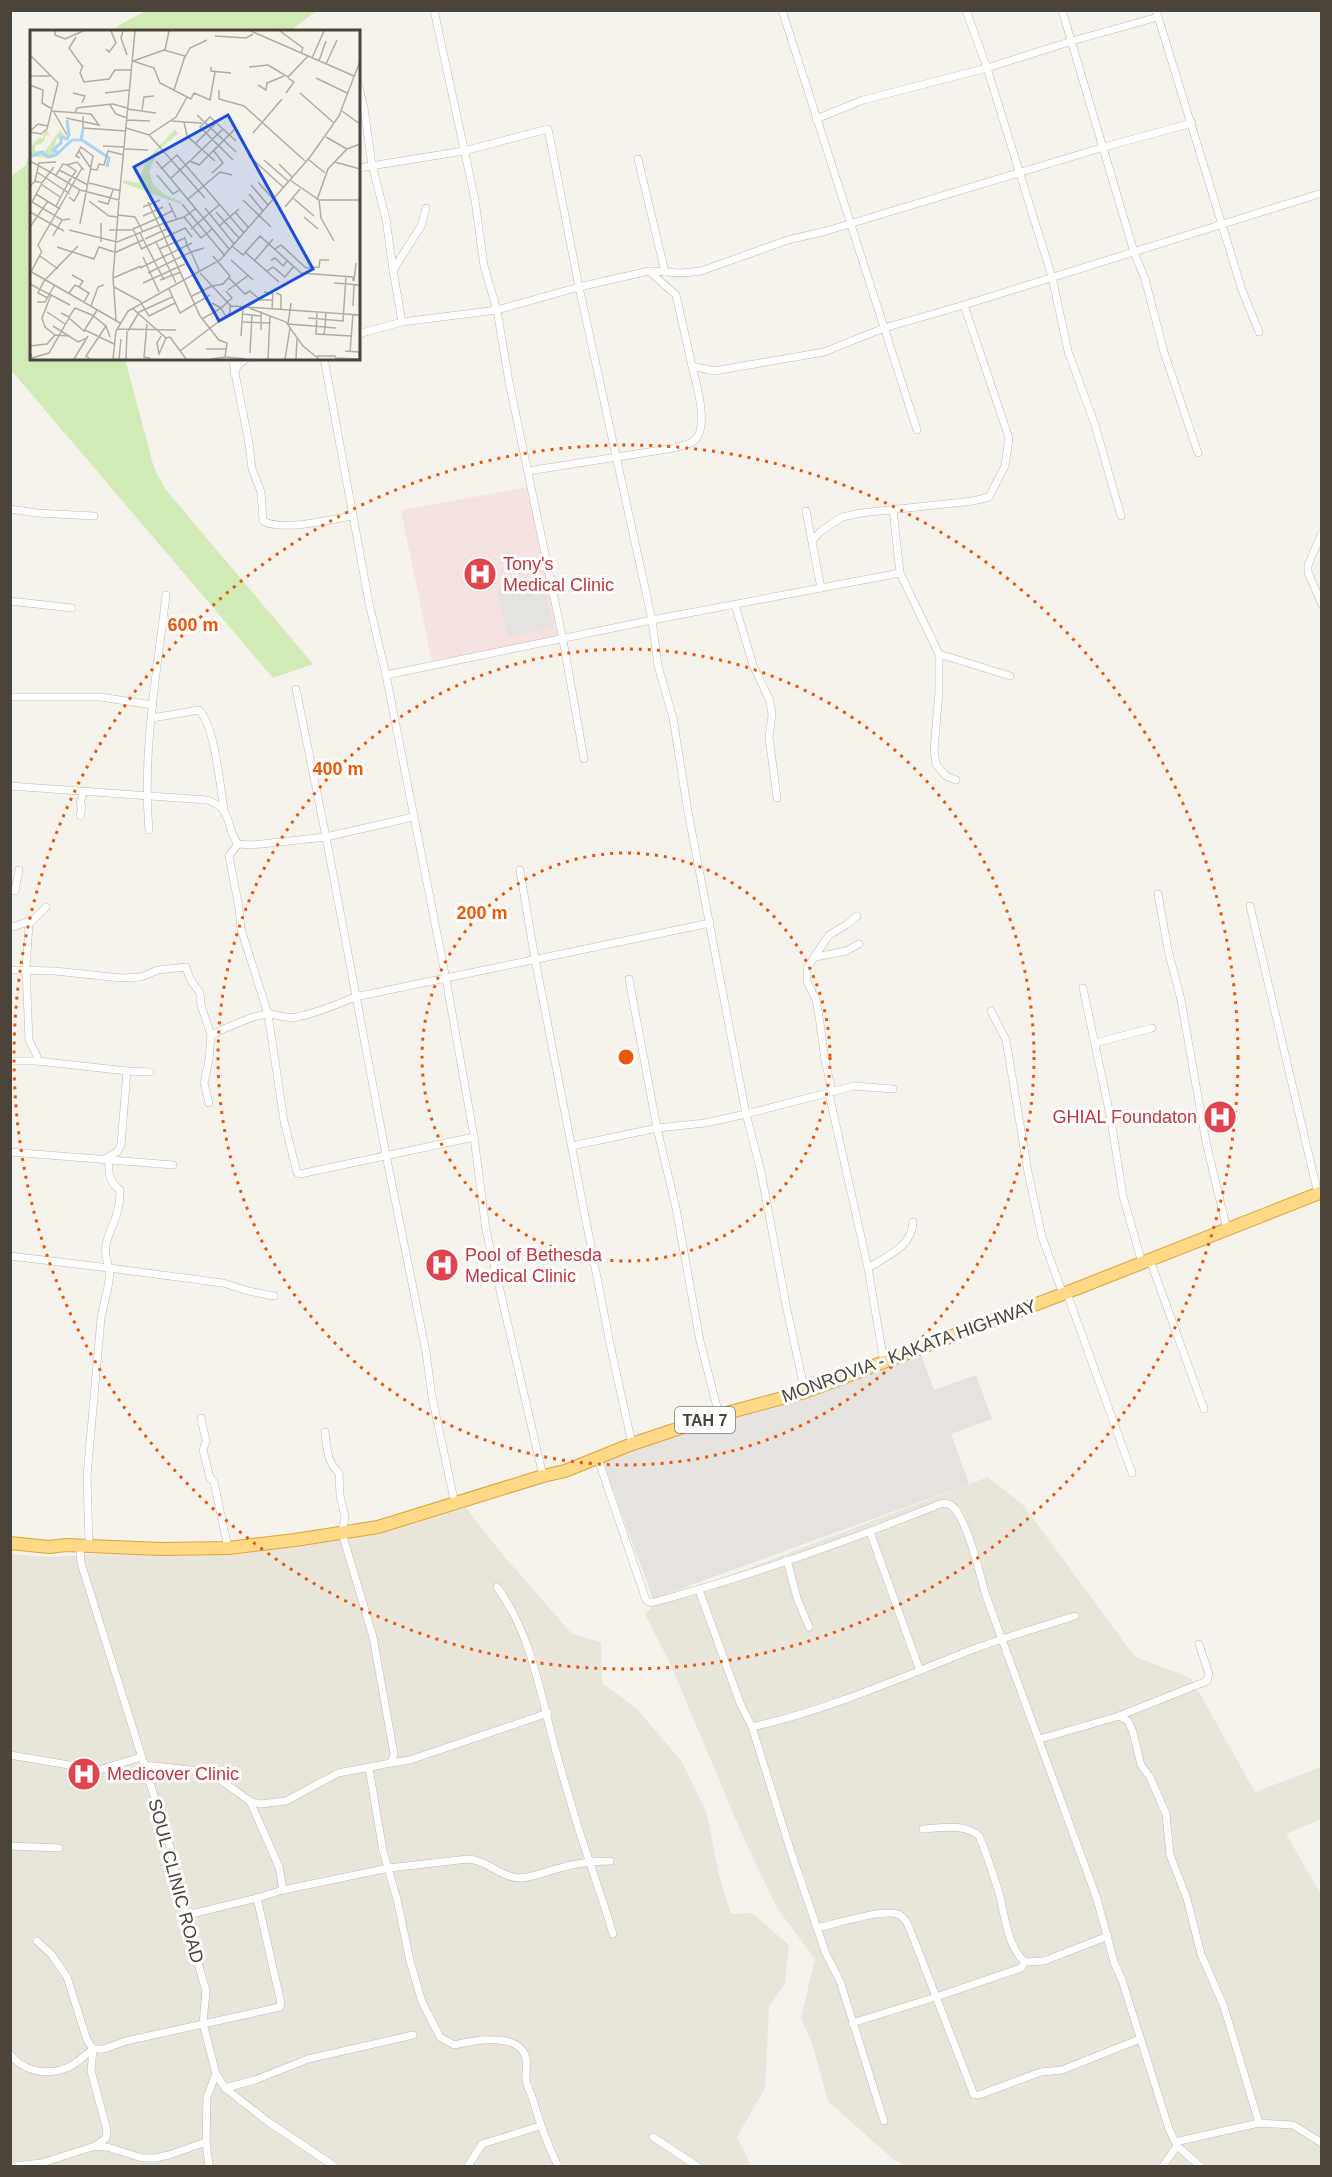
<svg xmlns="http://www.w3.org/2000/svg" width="1332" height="2177" font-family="Arial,sans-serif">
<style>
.residential{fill:#eae5da}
.industrial{fill:#e6e2dd}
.medical{fill:#f6e3e0}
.green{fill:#d2eab5}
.parking{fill:#e5e3e0}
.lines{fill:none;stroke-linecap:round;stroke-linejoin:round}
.minor-casing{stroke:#c2bbae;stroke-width:8}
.trunk-casing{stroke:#e0a43c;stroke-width:14}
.minor{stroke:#fff;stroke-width:7}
.trunk{stroke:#ffd985;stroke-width:12}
.ring{fill:none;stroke:#e8590c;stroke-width:3;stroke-dasharray:3 6}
.labels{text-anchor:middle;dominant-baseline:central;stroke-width:6;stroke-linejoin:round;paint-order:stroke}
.shield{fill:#fff;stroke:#817c74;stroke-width:1.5}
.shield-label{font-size:16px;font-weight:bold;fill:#4b4439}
.health-label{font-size:18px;fill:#be3a42;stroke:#fff;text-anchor:start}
.street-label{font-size:18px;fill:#4b4439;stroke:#fff}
.inset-river{fill:none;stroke:#a9d4f2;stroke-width:3}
.inset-road{fill:none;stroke:#b2ada4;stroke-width:1.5}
.view{fill:#1d4ed8;fill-opacity:0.15;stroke:#1d4ed8;stroke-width:3}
.inset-edge{fill:none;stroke:#4b4439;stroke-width:3}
.centre{fill:#e8590c;stroke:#fff;stroke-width:3}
.ring-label{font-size:18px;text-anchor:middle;font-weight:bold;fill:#e8590c;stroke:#fff;stroke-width:6;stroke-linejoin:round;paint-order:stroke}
</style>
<rect width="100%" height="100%" fill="#f6f3ec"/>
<!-- residential -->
<g class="residential">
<path d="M988,1477L1024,1506L1135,1657L1191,1678L1255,1792L1321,1767V1819L1286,1834L1321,1894V2166H905L893,2159L828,2101L812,2043L801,2018L815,1959L777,1908L744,1839L670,1663L645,1614L657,1603Z"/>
<path d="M463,1504L502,1554L572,1634L601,1642L602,1683L637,1709L682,1762L707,1814L719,1875L731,1914L752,1913L789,1945L785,1983L769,2007L765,2088L737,2137L751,2166H11L10,1554L52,1557L344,1536Z"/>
</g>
<!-- industrial -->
<path class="industrial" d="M918,1346L934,1390L976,1375L992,1419L951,1434L969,1484L653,1599L602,1460Z"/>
<!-- medical -->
<path class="medical" d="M529,487L559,637L432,662L401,510Z"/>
<!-- green -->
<g class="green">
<path d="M146,11V10L316,11L290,31H113L119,25Z"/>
<path d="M31,148L32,358L125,359L154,468L166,490L313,664L273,678L11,370V176L26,165Z"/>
</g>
<!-- parking -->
<path class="parking" d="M543,579L554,626L508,637L497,589Z"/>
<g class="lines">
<defs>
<g id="minor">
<path d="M434,10L475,200L484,266L497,310L509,382L563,640L584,759"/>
<path d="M782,10L917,430"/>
<path d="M966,10L987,68L1052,277L1068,351L1095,425L1121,516"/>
<path d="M1062,10L1134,252L1145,279L1164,352L1198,453"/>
<path d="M1156,10L1242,290L1259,332"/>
<path d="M358,83L364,108L372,165L386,219L393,270"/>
<path d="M816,119L863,100L987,68L1072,41L1158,17"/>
<path d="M638,159L665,272"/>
<path d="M358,168L464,151L548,129L579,287L652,620L658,666L673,718L688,812L746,1114L761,1172L787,1310L805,1392"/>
<path d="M649,271L682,273L701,271L788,240L826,231L1104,147L1192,123"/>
<path d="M402,322L393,270L421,226L426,208"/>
<path d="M358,334L402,322L497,310L579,287L649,271L676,295L692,366L714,371L824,352L884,328L964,305L1322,193"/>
<path d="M232,358L249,443L252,469L261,492L263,521C282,532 331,519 353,516"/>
<path d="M324,358L369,603L386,675L446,979L474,1137L486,1230L543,1476"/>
<path d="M234,373L238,365L247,358"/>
<path d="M528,471L674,448C680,446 687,445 692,442C711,432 696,382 692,366"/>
<path d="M10,509L37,513L94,516"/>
<path d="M893,510L900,573"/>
<path d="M806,511L821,588"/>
<path d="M1322,533L1308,565V572L1322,605"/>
<path d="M812,541L820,532L842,517L861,513L973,501L989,497L1005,466L1009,438L964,305"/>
<path d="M10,601L72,608"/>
<path d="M735,605L753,665L770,701L772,715L769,737L777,798"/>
<path d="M939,654V692L934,750L936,764L946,776L956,780"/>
<path d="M386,675L652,620L900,573L939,654L1010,676"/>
<path d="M296,689L326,837L386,1155L426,1352L432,1397L455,1504"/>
<path d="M10,697H100L153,705"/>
<path d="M152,718L199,710C215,726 220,786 224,810"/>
<path d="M10,786L207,800C233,808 225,826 238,844L251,845L326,837L413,817"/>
<path d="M80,816L82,806L80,804L83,792"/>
<path d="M149,830C142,753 157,673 166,595"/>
<path d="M238,844L229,856L239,908L241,929L268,1014L284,1121L297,1173L300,1174L474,1137"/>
<path d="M520,870L535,959L610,1344L632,1444"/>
<path d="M10,891H15L19,870"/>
<path d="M1158,894L1168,950L1181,1000L1206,1142L1227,1230"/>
<path d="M1250,906L1318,1194"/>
<path d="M10,928L32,920"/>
<path d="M816,957L846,951L859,944"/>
<path d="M10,970L55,971L121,978L141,977L158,970L186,967L190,979L200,993L201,1005L211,1035L209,1060L204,1083L209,1103"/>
<path d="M629,979L657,1128L676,1208L700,1341L719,1415"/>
<path d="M1083,988L1111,1120L1123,1196L1142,1263"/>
<path d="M991,1011L1006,1040L1028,1172L1042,1237L1063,1294L1068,1296L1132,1473"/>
<path d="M211,1035C223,1029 256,1014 269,1014C278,1015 287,1019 297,1017C317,1013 336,1005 355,997L710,923"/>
<path d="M1095,1043L1152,1028"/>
<path d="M10,1061H37L127,1071L121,1145L117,1152L104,1159"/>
<path d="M37,1061V1056L29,1040L26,969L29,924L46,907"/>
<path d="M127,1071L150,1072"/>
<path d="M832,1092L825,1060L819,1016L816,1000L807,981V968L829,935L846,925L857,916"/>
<path d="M829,1094L868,1268L884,1362"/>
<path d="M572,1146L657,1128L705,1123L746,1114L854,1086L893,1089"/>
<path d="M10,1152L173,1165"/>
<path d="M109,1160C108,1173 109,1182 120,1190C120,1198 119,1206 117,1213C111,1236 100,1241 109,1268L223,1283L248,1291L274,1296"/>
<path d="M10,1256L109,1268C112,1279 103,1305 101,1318L87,1476L89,1546"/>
<path d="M1150,1260L1204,1409"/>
<path d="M868,1268C887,1256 912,1247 913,1222"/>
<path d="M201,1418L206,1441L203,1450L210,1478L214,1482L228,1548"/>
<path d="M598,1459L646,1600L651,1603C749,1576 846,1542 940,1504C945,1503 949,1503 953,1507C967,1519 980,1574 985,1593L1097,1899L1114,1962L1122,1980L1169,2129L1177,2146L1200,2166"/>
<path d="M870,1532L920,1671"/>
<path d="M80,1546L81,1563L170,1847L190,1935L206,1991L203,2023L216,2074L225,2088L267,2121L334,2166"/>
<path d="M787,1560L797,1598L809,1627"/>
<path d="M497,1587C534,1638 541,1700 558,1759C568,1793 577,1827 589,1860C597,1885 606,1909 613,1934"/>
<path d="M699,1590L740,1703L752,1727L791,1852L826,1954L840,1981L884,2121"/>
<path d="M1119,1716L1207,1681L1209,1674L1199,1644"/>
<path d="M752,1727C824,1711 893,1681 961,1654C998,1639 1037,1628 1075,1616"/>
<path d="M1040,1739L1119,1716L1128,1721L1133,1732L1141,1765L1150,1777L1166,1814L1170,1855L1187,1899L1201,1954L1224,2007L1259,2123"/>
<path d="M10,1755L99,1770L141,1757"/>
<path d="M391,1763L410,1760L548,1713"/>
<path d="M144,1765L209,1772L250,1801L260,1804L286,1801L338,1773L391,1763L394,1754L373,1637L342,1533L345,1517L340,1496L339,1473C327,1462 327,1449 325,1432"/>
<path d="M369,1768L383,1851L397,1899L410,1961L422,2002L440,2037L454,2045C471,2041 502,2035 518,2046C531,2056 525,2068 526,2080C527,2085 530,2092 532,2097C539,2121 547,2144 558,2166"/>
<path d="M923,1829C942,1828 964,1823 979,1836C987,1854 993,1874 999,1893C1005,1916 1007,1946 1025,1962L1044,1961L1108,1936"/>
<path d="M10,1846L59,1848"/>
<path d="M283,1890L389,1868L468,1859C487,1860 500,1877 519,1878C534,1878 546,1871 560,1868C577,1863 592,1861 610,1861"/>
<path d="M187,1915L257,1898L283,1890L279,1867L250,1801"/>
<path d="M817,1928C835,1924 882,1909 897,1914C905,1916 908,1925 911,1932L974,2095H979L1041,2072L1062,2070L1140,2039"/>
<path d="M37,1941L52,1955L67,1977L87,2040L93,2049H104L126,2041L280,2007L281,2003L257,1898"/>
<path d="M852,2023L936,1997L1021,1968L1025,1962"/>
<path d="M93,2049L91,2071L107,2130L106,2138L95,2146"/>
<path d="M10,2054C22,2071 47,2076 66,2068C76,2065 85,2055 93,2049"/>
<path d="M225,2088L255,2080L308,2059L413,2035"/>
<path d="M653,2137L697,2166"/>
<path d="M206,2142L209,2166"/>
<path d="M1175,2142L1259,2123L1293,2125L1322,2143"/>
<path d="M14,2166L42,2163L95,2146L107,2147L142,2158H155L169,2155L206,2142L207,2097L216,2074"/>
<path d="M468,2166L482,2144L540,2126"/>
<path d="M1163,2166L1177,2146"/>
</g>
<path id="trunk" d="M10,1543L49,1547L66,1545L161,1549L228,1548L295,1540L378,1527L543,1476L565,1471L632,1444L719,1415L805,1392L1063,1294L1322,1192"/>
</defs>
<!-- minor casing -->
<use href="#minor" class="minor-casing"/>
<!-- trunk casing -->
<use href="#trunk" class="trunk-casing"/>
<!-- minor -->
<use href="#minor" class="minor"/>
<!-- trunk -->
<use href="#trunk" class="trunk"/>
</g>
<!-- distance rings -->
<g class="ring">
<circle cx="626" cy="1057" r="204"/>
<circle cx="626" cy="1057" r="408"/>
<circle cx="626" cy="1057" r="612"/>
</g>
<!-- icons -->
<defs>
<symbol id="hospital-disc" viewBox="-11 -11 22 22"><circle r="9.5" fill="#e0444e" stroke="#fff"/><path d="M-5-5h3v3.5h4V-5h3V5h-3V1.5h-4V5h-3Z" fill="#fff"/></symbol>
</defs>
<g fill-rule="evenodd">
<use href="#hospital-disc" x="461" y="555" width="38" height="38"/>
<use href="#hospital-disc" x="1201" y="1098" width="38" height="38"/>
<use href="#hospital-disc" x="423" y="1246" width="38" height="38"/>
<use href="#hospital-disc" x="65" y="1755" width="38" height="38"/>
</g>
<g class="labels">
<!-- shield labels -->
<rect class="shield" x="675" y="1407" width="60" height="26" rx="4.5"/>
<g class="shield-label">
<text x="705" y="1420">TAH 7</text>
</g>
<!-- health labels -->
<g class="health-label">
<text x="503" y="564">Tony's<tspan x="503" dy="21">Medical Clinic</tspan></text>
<text x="1197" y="1117" text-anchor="end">GHIAL Foundaton</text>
<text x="465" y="1255">Pool of Bethesda<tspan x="465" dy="21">Medical Clinic</tspan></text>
<text x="107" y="1774">Medicover Clinic</text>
</g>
<!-- street labels -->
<g class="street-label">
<text transform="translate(909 1351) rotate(-20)">MONROVIA - KAKATA HIGHWAY</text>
<text transform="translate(176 1881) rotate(75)">SOUL CLINIC ROAD</text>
</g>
</g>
<!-- overview -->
<g transform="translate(30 30)">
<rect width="330" height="330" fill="#f6f3ec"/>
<path d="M145,99L148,104L129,119L119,142L123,154L135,165L152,172L150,174L93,153V150L109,153L115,132ZM17,100L20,105L15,106V110L11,114L5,115V121H15L30,100L37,108L26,109L25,117L29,123L23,124V128L4,127L0,117L10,107L14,109L13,105Z" fill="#d2eab5"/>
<path class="inset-river" d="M52,110L79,128L77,137M0,122L2,126L12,122L18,127L26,125L42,110H51L53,99M27,122L23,120L31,113V107L37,109L39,105L37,90"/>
<path class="inset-road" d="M25,1V5L35,9L53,1M93,1L91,8L97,25M221,1L324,46M250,1L273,18L271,23M185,6L216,8L223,4M46,7L39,18L52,36M76,19L79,22L86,13L81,1M135,20L139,1M0,25L28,53L17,99L11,104L0,102M155,27L160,18L177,10M282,28L294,1M103,31L124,38L130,53L161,69L164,63L180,70L185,42M103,31L134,20L155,26L144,60M289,31L296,11M296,34L307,10M53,35L50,43L54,52L79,49L85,40H101M181,37V41L201,43M219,37L238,35L258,47L278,26M0,46H20M286,48L317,63M0,55L13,60L12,73L22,79M228,55L236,60L237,53L254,46M189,60V69L214,76L275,131M43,63L55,66L52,73M75,63L99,60M256,63L264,52L258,48M270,63L304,93M80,75L86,84L97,88M97,79L126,83M112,80L114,67L124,66M22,81L61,84L69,95L36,88M312,81L330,94M24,82L37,105M45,83L47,78L54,77L83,74L97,78M167,85L206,122M53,86V98L96,101M97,90L120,91M142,91L154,92L157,106L185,131M154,92L172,93M96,98L119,105L146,87L157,67M0,101L8,94L18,96M223,103L252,69M119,105L175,168M296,107L317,119M166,113L186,93M73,116L95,117M95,119L118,120M49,121L60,137M218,121L219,126L253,157M50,128L46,126L51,117L63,126L50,194M278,129L295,143M161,130L193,99M203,130L170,97L180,87L206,111M234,130L258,151M0,131L20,142L24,137M126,131L200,220M305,132L330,139M249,134L262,147M37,135L47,132L54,140M60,139L67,140L69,134L74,135L78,121L94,125M131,139L147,125L214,203M29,140L58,155M7,142L40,164M182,143L193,133L184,121M26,145L33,134L37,135L46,141L38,153M127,145L143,164L149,160M140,149L160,131L169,135L206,98M260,150L289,170H330M5,151L9,133L26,132M228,152L243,169M59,153L91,161M11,154L30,167M11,155L2,172L32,190L40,189M221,155L238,175M0,156L5,151L12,153L20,142L50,160L89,170M6,164L30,179M219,164L233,181M39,167L44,171L50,160M263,168L284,186M89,170L105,1M157,170L190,142L202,145M213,170L241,197M287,170L298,139L317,119L330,114M289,170L291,188L304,211M59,171L79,186L88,187M68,171L78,174L83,160M118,172L126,189L142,181M139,173L147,190M152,174L195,226M26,176L38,153M113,177L130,170M255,177L270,159M175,178L204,214M0,182L34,201M186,182L209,208M205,182L218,197M88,185L105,187L113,202M113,186L133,177M154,187L171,208L182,199M274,187L288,199M189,196L209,179M0,197L18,171M161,199L190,174M39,200L87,212L129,195L170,286L189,310L197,313L195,327L182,329M79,200H102M110,203L134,250M23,206L32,190M115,209L139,198M71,212V193M126,212L146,253M157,215L161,222L174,218M27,217L64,229L69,217L84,222M203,217L213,225L230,206L271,243L323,247V251M111,219L155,198L162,207M129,219L155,208L157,215M245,219L251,215L276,238M112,220L103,199L126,189L129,195L154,187L165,179M12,222L8,215L52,138M215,222L249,252M84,223L113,210M10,226L28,239M183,226L200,246L193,254L183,256M113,227L129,262M201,230L223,250M225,230L243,209M241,230L245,228L253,236L258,230M110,238L162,213M276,238L289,237L290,230H299M0,241L90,293M237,241L243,237L255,247L264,236M1,242L12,221M118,243L161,222L170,242M170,243L201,276L330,285M42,245L53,251L49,257M83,248L111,236M199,248L215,264L220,261L230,270H243M130,250L151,242M324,251L326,233M113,253L155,234M304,253L330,255M0,254L21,265L12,288L15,297L25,305M84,257L110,271L119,286L145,273M139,259L150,283L180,265M198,260L219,245M234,262L243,264L242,278M39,263L45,255L49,257L59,263L54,272M246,263L251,265V279M21,265L40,275M162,266L182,256M18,268L8,263L14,251L48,216M7,272H15L24,256M182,273L191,278L202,268L196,261M61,276L68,257L74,255M323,276L324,255M102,278L136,308L129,324L127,313L131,306M219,278L256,292L273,316L289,329M287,281L286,304L321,306M17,282L35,294M296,282L295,297L306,298M31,283L39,287L45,278L62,285L76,296L80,307M107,283L142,267M213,284L231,286M39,288L54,301L67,280M278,288L313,291L316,246M172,289L191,278L195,285M86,290L83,247L89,171M213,292L241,293M117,294L114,327L120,328M258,294L295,297L294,304M258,294L261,273M23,296L48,312L57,308M87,299L146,300M55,300L84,314M231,300V281M98,301L108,284M211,306L213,277M136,308L140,307L156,329M0,316L17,314L25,305L40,306M176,319H197M0,321L2,328L19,323L39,288M150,321L200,283V276M320,322L323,284M220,323L222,285M287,326H306M196,327L215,329M305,328L329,329V322L315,321M44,329L58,306M60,329L56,326L76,296M83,329L86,301L98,281L190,230L280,127L309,86L330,31M89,329L91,309M96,329L97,301M238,329L240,285M255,329L260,298M266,329L267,309"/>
<path class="view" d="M198,85L283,239L189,291L104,137Z"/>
<rect width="330" height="330" class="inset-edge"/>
</g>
<circle cx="626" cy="1057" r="9" class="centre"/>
<g class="ring-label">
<text x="193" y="631">600 m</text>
<text x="338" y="775">400 m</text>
<text x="482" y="919">200 m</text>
</g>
<!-- border -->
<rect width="1332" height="2177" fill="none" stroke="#4b4439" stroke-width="24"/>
</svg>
